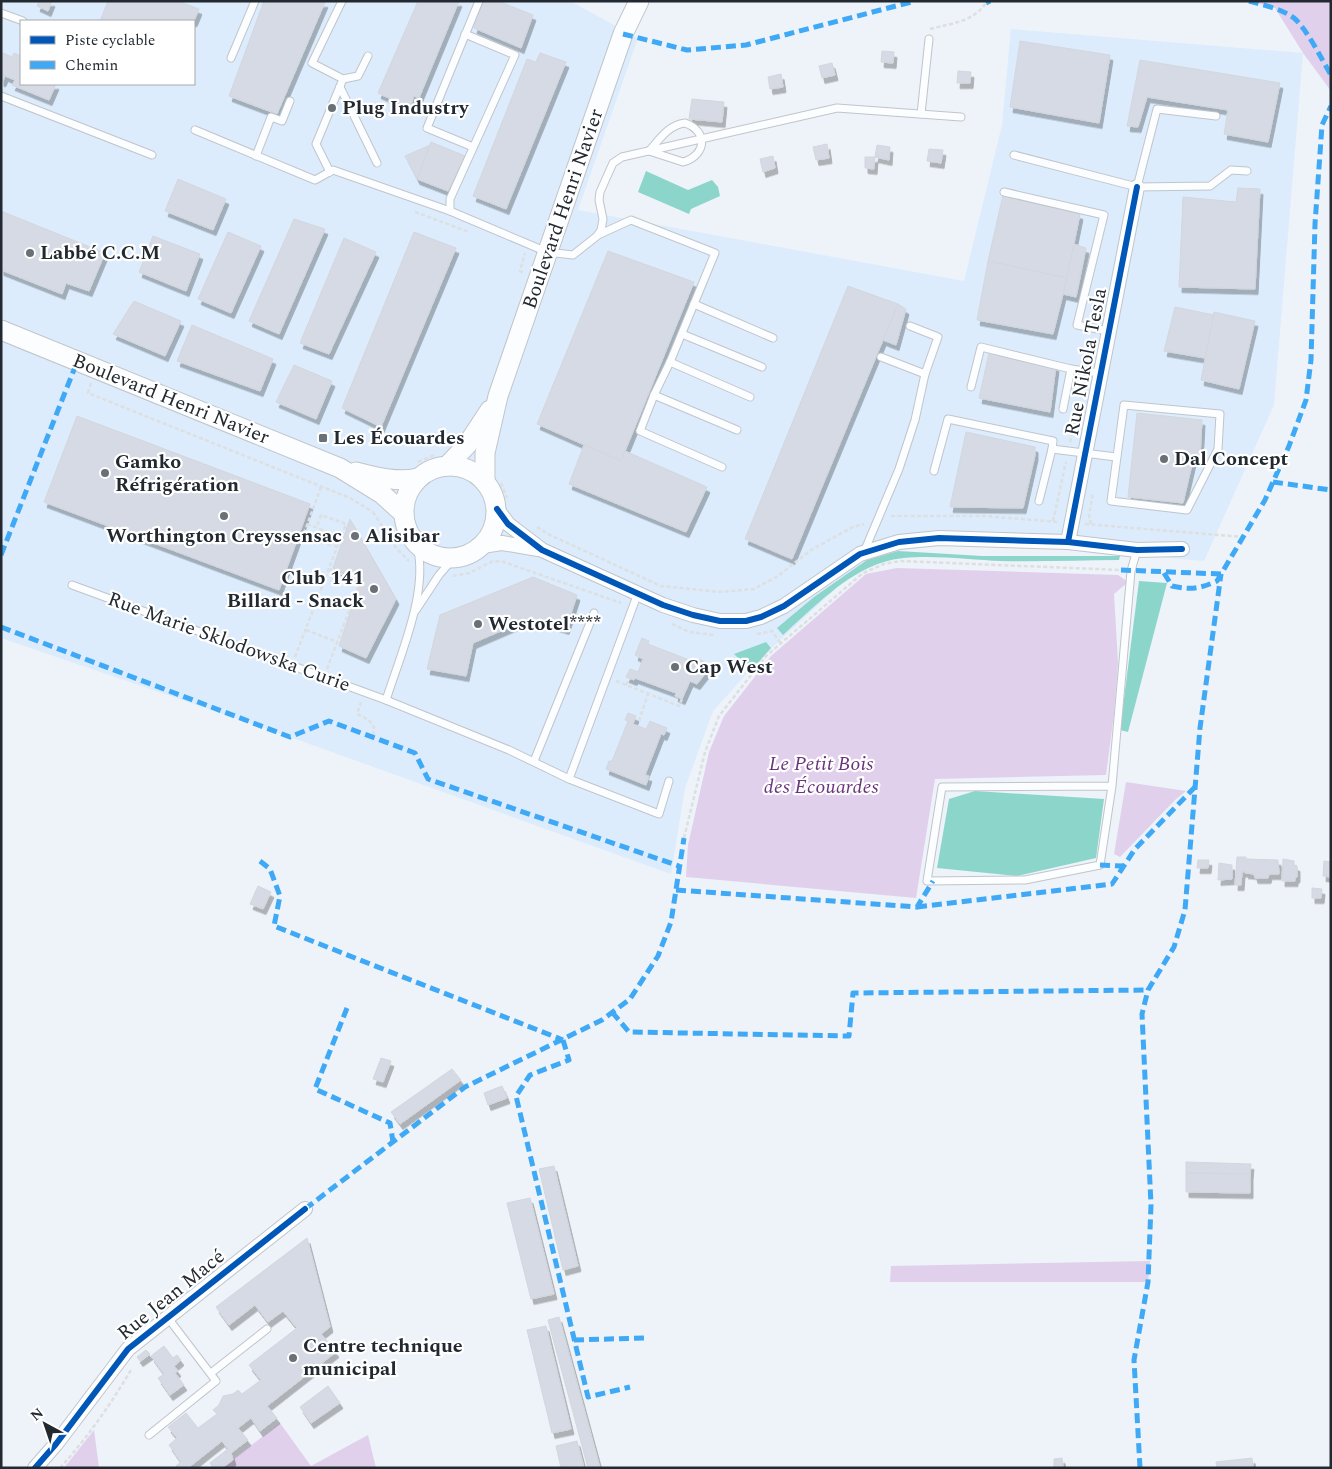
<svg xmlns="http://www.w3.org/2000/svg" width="1332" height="1469" font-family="Spectral,serif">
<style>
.built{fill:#dcecfc;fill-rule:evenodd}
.green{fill:#e0d0ec}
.water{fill:#8cd5ca}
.building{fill:#d6dae4;stroke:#d3d6dd;filter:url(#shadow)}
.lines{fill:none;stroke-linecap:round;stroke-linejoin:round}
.lane-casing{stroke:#c0c5cb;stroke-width:9}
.street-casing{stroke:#c0c5cb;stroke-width:16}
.secondary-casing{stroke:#c0c5cb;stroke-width:21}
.path{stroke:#dddfe0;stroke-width:2.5;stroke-dasharray:4 2.5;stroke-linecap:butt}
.lane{stroke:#fcfdfe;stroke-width:7}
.street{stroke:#fcfdfe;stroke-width:14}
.secondary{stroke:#fcfdfe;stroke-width:19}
.quiet{stroke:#3fa9f5;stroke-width:5;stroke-dasharray:10 5;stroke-linecap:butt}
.cycleway-casing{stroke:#fff;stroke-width:9}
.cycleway{stroke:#0057b8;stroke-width:6}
.poi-dot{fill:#697076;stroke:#fff;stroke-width:2}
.labels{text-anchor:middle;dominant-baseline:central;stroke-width:4.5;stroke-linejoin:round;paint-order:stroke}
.poi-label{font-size:20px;font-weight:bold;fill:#222930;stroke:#fff;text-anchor:start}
.street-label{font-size:20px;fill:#222930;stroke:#fff}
.park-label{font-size:20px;font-style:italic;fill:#6a337c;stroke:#fff}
</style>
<defs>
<filter id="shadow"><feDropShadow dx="3" dy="5.5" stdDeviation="0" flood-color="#0004"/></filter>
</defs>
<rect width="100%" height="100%" fill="#edf3f9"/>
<!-- built -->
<path class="built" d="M1,1H570L638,38L578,210L964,281L1002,125L1011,29L1303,53L1274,405L1204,561L910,535L874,543L856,570L762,657L713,711L685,788L671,874L290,737L1,638ZM21,21H194V84H21Z"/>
<!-- green -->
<g class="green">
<path d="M1249,1H1331V91L1303,53L1275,8Z"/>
<path d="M897,568L1118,575L1128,582L1114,594L1118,663L1114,714L1106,775L935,779L916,898L686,877L688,845L709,752L724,716L771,656L866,574Z"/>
<path d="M1126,782L1186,791L1175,800L1120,857L1114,854Z"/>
<path d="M1150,1261L1148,1282H890L891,1266Z"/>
<path d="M280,1423L311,1466L368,1435L376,1468H222Z"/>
<path d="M94,1430L99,1468H64Z"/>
</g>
<!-- water -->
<g class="water">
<path d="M646,171L688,190L712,180L718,187L720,196L691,209L689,214L638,192Z"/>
<path d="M898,551L982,556H1120L1119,560C1080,560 1041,562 1001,561C968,560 915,552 884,562C846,573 812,609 783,635L777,628L814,597L867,560Z"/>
<path d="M1139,581L1167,583L1128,732L1120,730Z"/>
<path d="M766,642L771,648L751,671L734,654Z"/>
<path d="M975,791L1104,799L1096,858L1017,876L937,868L949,799Z"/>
</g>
<!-- building -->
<g class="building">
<path d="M39,1H52L48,11L37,6Z"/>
<path d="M108,1H184L183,3L199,9L194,21H100Z"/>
<path d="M264,1L325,2L277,114L229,96Z"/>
<path d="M418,1H459L419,98L414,96L410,108L378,93Z"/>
<path d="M483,1H498L533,15L521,48L474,28Z"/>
<path d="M1020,41L1110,55L1099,123L1010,107Z"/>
<path d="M882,51L894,52L893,63L881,62Z"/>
<path d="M3,53L12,57L14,53L21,56V84H56L49,100L12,85L15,80L5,76L3,81H1V54Z"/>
<path d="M540,53L566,62L506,209L473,196L527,59L536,62Z"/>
<path d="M1140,60L1280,83L1268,142L1224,134L1228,110L1147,97L1138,127L1127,126Z"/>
<path d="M832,63L835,75L822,78L819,66Z"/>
<path d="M958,71L971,72L970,83H957Z"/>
<path d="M781,74L783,87L770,89L768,77Z"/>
<path d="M692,99L724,102L722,122L689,119Z"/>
<path d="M431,142L465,156L448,191L417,179Z"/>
<path d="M827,144L829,158L816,160L813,147Z"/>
<path d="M430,145L417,179L405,156Z"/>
<path d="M877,145L890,147L889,160L875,157Z"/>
<path d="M929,149L943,150L941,163L927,161Z"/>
<path d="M773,156L775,168L763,172L760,159Z"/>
<path d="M865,157H875L874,169L865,168Z"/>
<path d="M178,179L226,199L213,230L165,211Z"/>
<path d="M1238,188L1260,189L1255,289L1179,287L1183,197L1236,202Z"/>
<path d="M1003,195L1080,214L1067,278L988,261Z"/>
<path d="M1,211L105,253L89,291L66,283L62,294L1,270Z"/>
<path d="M294,219L325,229L279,334L249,321Z"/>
<path d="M228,232L261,246L231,313L198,299Z"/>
<path d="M414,232L456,248L381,427L342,408Z"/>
<path d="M153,236L200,254L186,291L139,272Z"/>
<path d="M344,238L376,252L329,354L300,343Z"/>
<path d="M1074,244L1086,248L1076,297L1063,294Z"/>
<path d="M608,251L694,282L621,461L537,424Z"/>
<path d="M988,261L1067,278L1053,334L977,320Z"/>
<path d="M848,286L898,304L792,559L745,539Z"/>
<path d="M134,301L181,321L165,356L113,334Z"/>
<path d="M898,304L906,309L896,345L883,340Z"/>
<path d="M1175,307L1214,315L1205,358L1164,351Z"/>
<path d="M1214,312L1255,321L1239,389L1201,380Z"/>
<path d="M192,325L273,359L260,391L177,361Z"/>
<path d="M989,353L1056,366L1050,412L979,398Z"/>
<path d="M294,365L332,381L316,419L276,402Z"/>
<path d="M1137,413L1202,420L1200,457L1193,460L1183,503L1128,497Z"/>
<path d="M77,416L310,504L279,590L44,502Z"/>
<path d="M966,432L1035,447V455L1023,508L950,507Z"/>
<path d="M584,445L621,461L625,451L707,487L686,532L569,484Z"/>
<path d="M350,519L396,599L366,658L339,646L361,580L333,568Z"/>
<path d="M533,577L577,595L566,629L531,618L473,643L466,676L427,669L440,615Z"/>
<path d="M642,638L649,641L648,644L697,663L698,659L712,665L697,684L690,681L682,699L675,696L676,693L635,678L634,680L626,677L630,669L638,672L643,659L635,655Z"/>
<path d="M628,713L636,716L633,724L646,729L650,721L667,728L664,735L661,734L645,775L649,776L646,785L606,769L609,761H612L628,721L625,720Z"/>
<path d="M1237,857H1246V859L1278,860L1279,874H1269L1268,878H1255L1254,874L1245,873L1246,871L1242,872L1241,885H1235Z"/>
<path d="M1283,859L1294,861V865L1297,866V877L1295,878V881H1282Z"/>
<path d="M1198,860H1209L1208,868H1197Z"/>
<path d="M1324,861L1331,862V877L1323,876Z"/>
<path d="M1219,863L1232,865V879L1218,880Z"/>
<path d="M258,886L271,892L263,909L250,904Z"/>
<path d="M1312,888L1322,889L1321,898H1312Z"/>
<path d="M381,1058L391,1061L383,1082L373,1079Z"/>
<path d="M452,1069L461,1080L400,1124L391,1112Z"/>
<path d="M502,1086L507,1098L488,1105L484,1093Z"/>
<path d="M1186,1162L1251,1164L1250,1174L1186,1173Z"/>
<path d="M554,1166L578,1266L563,1270L539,1169Z"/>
<path d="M1186,1173L1250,1174V1193L1186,1192Z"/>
<path d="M530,1198L554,1294L531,1299L507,1203Z"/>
<path d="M307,1238L330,1327L321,1334L336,1352L267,1406L277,1418L260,1431L251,1418L238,1428L248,1440L231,1453L233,1460L222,1468H213L210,1463L228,1449L222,1441L188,1468H177L176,1466L181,1462L169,1445L177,1438L168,1427L186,1413L198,1428L217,1414L213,1410L219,1405L223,1396L233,1394L238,1390L242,1394L261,1380L249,1365L297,1328L283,1311L268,1322L255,1305L229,1325L216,1307Z"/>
<path d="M559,1317L600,1468H588L548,1320Z"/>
<path d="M546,1326L571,1429L552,1433L527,1330Z"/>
<path d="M164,1346L173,1358L177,1355L181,1360L174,1366L178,1371L175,1373L184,1385L170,1395L158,1378L164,1374L151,1356Z"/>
<path d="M146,1350L150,1354L140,1361L137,1357Z"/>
<path d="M328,1386L340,1403L311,1423L300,1407Z"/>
<path d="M577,1441L584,1468H561L556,1446Z"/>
<path d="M1062,1458L1063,1468H1054V1459Z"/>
<path d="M1252,1458L1253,1466L1217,1468L1216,1462Z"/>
</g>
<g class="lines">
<defs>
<g id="lane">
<path d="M1,13L23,21"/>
<path d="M231,58L255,1"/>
<path d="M343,79L358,76L368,56"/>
<path d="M340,87L377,163"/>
<path d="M1,96L152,155"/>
<path d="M921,114L929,39"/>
<path d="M685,123C708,131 707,155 683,162L649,151C659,140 668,125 685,123Z"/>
<path d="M195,130L315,180L333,170L450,211L547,252L573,255L597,236L601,230L603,219L599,200L600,192L613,163L622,157L837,108L961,117"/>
<path d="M473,147L427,128L479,1"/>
<path d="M1014,155L1137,187L1210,186L1231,170L1247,171"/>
<path d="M256,156L271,117L282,121L290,101"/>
<path d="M330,172L316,144L343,79L312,63L342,1"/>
<path d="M1137,187L1157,109L1216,116"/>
<path d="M1004,192L1104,215L1077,325L1108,331"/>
<path d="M450,211V199L515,55L465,34"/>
<path d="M598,235L631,220L715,253L670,362L654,395L640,431L722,467"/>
<path d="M694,304L773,338"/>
<path d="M682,334L762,367"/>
<path d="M881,357L925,374"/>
<path d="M670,362L750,397"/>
<path d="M971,387L981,347L1071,369"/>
<path d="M654,395L737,430"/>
<path d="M1124,405L1220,414L1218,449L1187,510L1111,501Z"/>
<path d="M1063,409L1071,369L1100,373"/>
<path d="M934,471L948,419L1053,441L1052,449L1116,457"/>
<path d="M1039,501L1052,449"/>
<path d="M864,552L899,469L915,420L925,374L938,337L910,326"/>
<path d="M72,585L386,700L509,750L569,779"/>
<path d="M638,593L569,779L659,814L669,781"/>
<path d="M416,610L439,575L453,559"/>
<path d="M386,700C400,656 429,591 417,546"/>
<path d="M534,761L594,613"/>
<path d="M1112,786L942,787L927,881L1025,880L1100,865L1112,786L1131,571L1137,550"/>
<path d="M211,1373L267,1329"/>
<path d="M149,1435L216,1381L168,1318"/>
</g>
<g id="street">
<path d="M497,509L508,524L542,550L663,605L693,615L720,621H746L761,617L784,606L860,554L899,542L939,538L1068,542L1137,550L1182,549"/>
<path d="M1068,542L1137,187"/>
<path d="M482,546L502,543L538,549"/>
<path d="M35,1468L56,1444L128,1349L305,1209"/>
</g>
<g id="secondary">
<path d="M1,330L340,468L382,494L403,513"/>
<circle cx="450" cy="512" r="46"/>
<path d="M447,466L467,445L490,410"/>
<path d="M356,472C376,477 398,483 418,478"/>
<path d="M485,482V453L498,396L623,34L639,1"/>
</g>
</defs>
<!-- lane casing -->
<use href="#lane" class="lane-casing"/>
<!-- street casing -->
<use href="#street" class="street-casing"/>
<!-- secondary casing -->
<use href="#secondary" class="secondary-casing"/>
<!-- path -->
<g class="path">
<path d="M930,29C952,23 975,22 987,1"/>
<path d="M415,212L469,232"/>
<path d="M523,272L520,271L525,253"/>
<path d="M91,383L88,393L350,498L373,512"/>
<path d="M1070,442L1078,411"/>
<path d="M418,462L434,455"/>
<path d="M501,483L507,498"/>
<path d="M321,487L303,536L338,547"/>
<path d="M373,512L396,548L409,561"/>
<path d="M891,516H984L1058,522"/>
<path d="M1053,521L1066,462"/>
<path d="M307,524L341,537"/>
<path d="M1085,524L1243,537"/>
<path d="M1091,524L1089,516L1093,492"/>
<path d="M537,527L550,535L661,586L720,592L754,589L778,576L811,550L853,527L864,524"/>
<path d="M453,576L469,573L493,561L504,562L621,603"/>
<path d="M672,624L689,632L714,635"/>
<path d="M306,630L337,642"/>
<path d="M757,634L772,631L781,644"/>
<path d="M295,657L346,524L321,515L317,526"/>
<path d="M327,669L360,582L330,569"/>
<path d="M616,681L679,706L682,699"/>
<path d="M626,685L629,678"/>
<path d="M361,702L357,714L369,720L374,727L373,737"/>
<path d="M639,721L648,694"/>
<path d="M684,838L705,752L719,716L766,656L863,573L884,564L900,561L1121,570"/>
<path d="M60,1468C87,1438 111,1404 131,1370"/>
</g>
<!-- lane -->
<use href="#lane" class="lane"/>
<!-- street -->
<use href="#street" class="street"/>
<!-- secondary -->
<use href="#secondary" class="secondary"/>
<!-- quiet -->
<g class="quiet">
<path d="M1249,1C1264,5 1282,9 1294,18C1307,29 1322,60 1331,75"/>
<path d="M986,3L990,1"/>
<path d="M623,34L687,50L746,45L915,1"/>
<path d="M1273,482L1331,490"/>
<path d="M1,555L77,362"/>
<path d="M1121,570L1221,574"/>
<path d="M1164,573L1172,586C1190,590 1199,589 1217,581L1265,500L1289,446L1306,400L1311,360L1315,224L1322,125L1331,106"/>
<path d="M1,627L290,737L329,721L415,753L428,779L679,866"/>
<path d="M260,861L270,869L280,896L274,926L563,1040"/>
<path d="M1100,865L1123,866"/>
<path d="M676,890L917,907L933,881"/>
<path d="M917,907L1112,884L1135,849L1195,787"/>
<path d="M347,1008L315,1089L390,1123L393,1142"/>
<path d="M612,1012L629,1032L849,1036L853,993L1148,990"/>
<path d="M563,1040L569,1060L530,1075L516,1096L588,1397L630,1387"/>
<path d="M305,1209L465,1087L602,1020L630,999L658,956L671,922L684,838"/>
<path d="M574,1340L644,1338"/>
<path d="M1140,1468L1134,1360L1148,1282L1151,1205L1142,1014L1148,990L1174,947L1185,910L1200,728L1221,574"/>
</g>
<defs>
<g id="cycleway">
<path d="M497,509L508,524L542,550L663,605L693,615L720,621H746L761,617L784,606L860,554L899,542L939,538L1068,542L1137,550L1182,549"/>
<path d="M1068,542L1137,187"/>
<path d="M35,1468L56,1444L128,1349L305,1209"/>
</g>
</defs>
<!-- cycleway casing -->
<use href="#cycleway" class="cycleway-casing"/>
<!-- cycleway -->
<use href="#cycleway" class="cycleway"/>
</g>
<!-- markers -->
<g class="poi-dot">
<circle cx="332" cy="108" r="5"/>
<circle cx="30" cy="253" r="5"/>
<rect x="318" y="433" width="10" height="10" rx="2.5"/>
<circle cx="1164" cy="459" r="5"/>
<circle cx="105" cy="473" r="5"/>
<circle cx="224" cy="516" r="5"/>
<circle cx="355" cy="536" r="5"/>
<circle cx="374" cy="589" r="5"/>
<circle cx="478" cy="624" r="5"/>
<circle cx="675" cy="667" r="5"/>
<circle cx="293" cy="1358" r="5"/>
</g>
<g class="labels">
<!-- poi labels -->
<g class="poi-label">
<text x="342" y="108">Plug Industry</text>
<text x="40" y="253">Labbé C.C.M</text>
<text x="333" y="438">Les Écouardes</text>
<text x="1174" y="459">Dal Concept</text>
<text x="115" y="462">Gamko<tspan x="115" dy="23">Réfrigération</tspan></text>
<text x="224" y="536" text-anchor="middle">Worthington Creyssensac</text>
<text x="365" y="536">Alisibar</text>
<text x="364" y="578" text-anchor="end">Club 141<tspan x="364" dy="23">Billard - Snack</tspan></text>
<text x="488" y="624">Westotel****</text>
<text x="685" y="667">Cap West</text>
<text x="303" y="1346">Centre technique<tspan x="303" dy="23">municipal</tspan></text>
</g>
<!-- street labels -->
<g class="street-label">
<text transform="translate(563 209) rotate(-71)">Boulevard Henri Navier</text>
<text transform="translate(1086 362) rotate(-79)">Rue Nikola Tesla</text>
<text transform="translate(171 399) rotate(22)">Boulevard Henri Navier</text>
<text transform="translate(229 642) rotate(20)">Rue Marie Sklodowska Curie</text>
<text transform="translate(171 1295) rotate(-39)">Rue Jean Macé</text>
</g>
<!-- park labels -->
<g class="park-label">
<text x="821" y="764">Le Petit Bois<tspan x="821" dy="23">des Écouardes</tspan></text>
</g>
</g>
<!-- border -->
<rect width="1332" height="1469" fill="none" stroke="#222930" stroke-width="5"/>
<!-- legend -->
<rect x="20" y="20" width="175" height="65" fill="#ffffff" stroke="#a7a9ac"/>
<rect x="30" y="36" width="25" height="8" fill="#0057b8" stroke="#a7a9ac"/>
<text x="65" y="45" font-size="15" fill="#222930">Piste cyclable</text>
<rect x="30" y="61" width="25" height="8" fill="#3fa9f5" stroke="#a7a9ac"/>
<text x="65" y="70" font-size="15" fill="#222930">Chemin</text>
<!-- north arrow -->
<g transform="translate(45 1424) rotate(320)" stroke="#ffffff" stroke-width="4" paint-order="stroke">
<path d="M0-4L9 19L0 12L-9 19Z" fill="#222930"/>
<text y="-8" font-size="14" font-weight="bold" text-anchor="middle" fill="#222930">N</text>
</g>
</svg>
